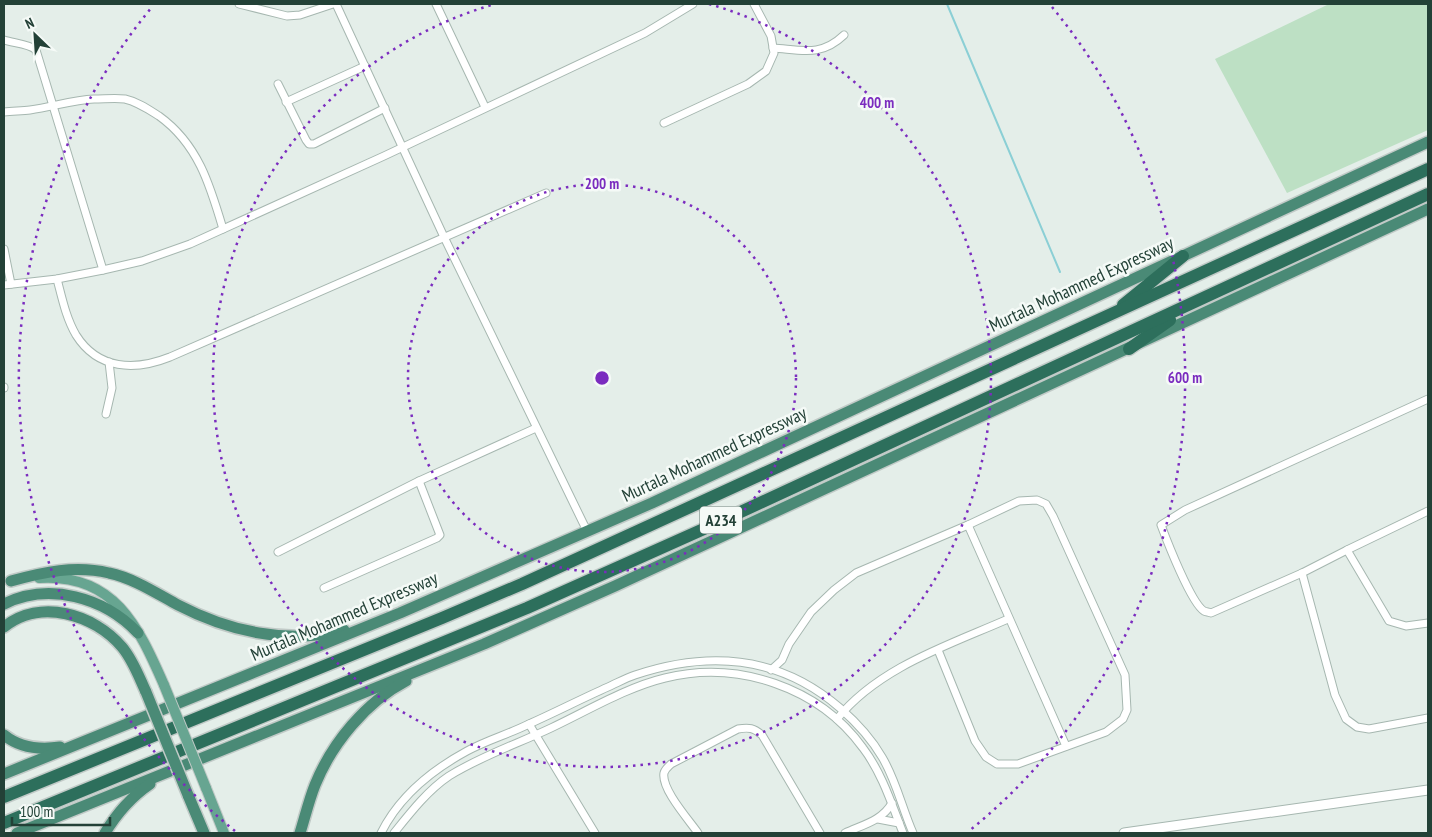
<svg xmlns="http://www.w3.org/2000/svg" width="1432" height="837" font-family="'PT Sans Narrow',sans-serif">
<style>
.grass{fill:#bde0c4}
.lines{fill:none;stroke-linecap:round;stroke-linejoin:round}
.stream{stroke:#8bcfd5;stroke-width:2}
.minor-casing{stroke:#a6b7b0;stroke-width:9}
.tertiary-casing{stroke:#a6b7b0;stroke-width:11}
.primary-casing{stroke:#c1cac7;stroke-width:12}
.trunk-casing{stroke:#c1cac7;stroke-width:14}
.motorway-casing{stroke:#c1cac7;stroke-width:15}
.minor{stroke:#fff;stroke-width:7}
.tertiary{stroke:#fff;stroke-width:9}
.primary{stroke:#67a591;stroke-width:10}
.trunk{stroke:#4a8a76;stroke-width:11}
.motorway{stroke:#2d6f5c;stroke-width:12}
.primary-bridge-casing{stroke:#c1cac7;stroke-width:12;stroke-linecap:butt}
.trunk-bridge-casing{stroke:#c1cac7;stroke-width:14;stroke-linecap:butt}
.primary-bridge{stroke:#67a591;stroke-width:10}
.trunk-bridge{stroke:#4a8a76;stroke-width:11}
.ring{fill:none;stroke:#7b2cbf;stroke-width:2.5;stroke-dasharray:2.5 5}
.labels{text-anchor:middle;dominant-baseline:central;stroke-width:5;stroke-linejoin:round;paint-order:stroke}
.shield{fill:#f5faf7;stroke:#627871;stroke-width:1}
.shield-label{font-size:16px;font-weight:bold;fill:#234137}
.street-label{font-size:18px;fill:#234137;stroke:#f5faf7}
.centre{fill:#7b2cbf;stroke:#f5faf7;stroke-width:2.5}
.ring-label{font-size:15px;text-anchor:middle;font-weight:bold;fill:#7b2cbf;stroke:#f5faf7;stroke-width:5;stroke-linejoin:round;paint-order:stroke}
</style>
<rect width="100%" height="100%" fill="#e4eee9"/>
<!-- grass -->
<path class="grass" d="M1329,4H1428V130L1287,193L1215,59Z"/>
<g class="lines">
<!-- stream -->
<path class="stream" d="M947,4L1060,272"/>
<defs>
<g id="minor">
<path d="M239,4L287,16L300,15L333,4"/>
<path d="M336,4L444,237L587,531"/>
<path d="M436,4L485,107"/>
<path d="M4,40C13,43 30,44 36,50L103,270"/>
<path d="M773,48C802,50 821,57 844,35"/>
<path d="M278,84L306,140L309,144H314L385,108"/>
<path d="M286,102L365,66"/>
<path d="M4,112C13,111 22,111 30,110C52,107 73,100 94,99C104,99 116,98 125,99C138,102 148,109 159,116C198,144 210,185 223,229"/>
<path d="M664,123L748,84L766,71L774,53L771,36L754,4"/>
<path d="M4,249L11,284"/>
<path d="M57,279C62,298 66,318 76,335C98,370 135,371 170,357L546,193"/>
<path d="M4,285L57,279L103,270L142,261L190,244L384,156L645,33L693,4"/>
<path d="M4,387V388"/>
<path d="M1428,399L1185,510L1161,525C1167,541 1191,603 1204,611C1206,612 1209,612 1211,613L1302,573L1347,550L1428,511"/>
<path d="M106,414L112,388L109,362"/>
<path d="M968,525L1066,746"/>
<path d="M1347,550L1389,621L1406,626L1428,623"/>
<path d="M278,552L419,481L536,428"/>
<path d="M1302,573L1335,695L1346,719L1357,727L1369,729L1428,718"/>
<path d="M324,588L437,538L440,535L419,481"/>
<path d="M771,670L782,660L789,644L811,612L834,590L856,573L968,525L1019,501L1037,500L1046,504L1053,516L1125,675L1127,710L1123,719L1106,732L1018,764H997L986,757L975,741L938,650"/>
<path d="M837,719C879,667 949,645 1008,619"/>
<path d="M529,724L595,833"/>
<path d="M878,819L899,823"/>
<path d="M381,833C399,797 432,770 467,751C487,740 509,734 529,724C556,712 581,699 608,687C617,683 626,678 635,675C710,650 780,656 840,708C856,722 871,738 882,757C896,780 902,808 913,833"/>
<path d="M394,833C410,813 428,790 449,776C481,756 517,744 551,728C587,711 627,687 665,678C738,660 819,687 863,748C882,773 892,805 903,833"/>
<path d="M698,833C689,820 661,789 664,773C665,769 668,767 671,764L738,729C749,727 754,728 762,735L820,833"/>
<path d="M845,833C862,825 882,821 892,803"/>
</g>
<path id="tertiary" d="M1124,833L1428,790"/>
<g id="primary">
<path d="M39,578C114,573 138,626 164,685"/>
<path d="M206,788L224,833"/>
</g>
<g id="trunk">
<path d="M11,581C44,572 75,565 109,573C133,578 156,593 178,605C228,631 287,645 344,630"/>
<path d="M4,604C49,582 104,597 138,633"/>
<path d="M4,627C40,598 94,614 122,647C133,660 139,677 146,692"/>
<path d="M4,735C20,748 40,750 60,747"/>
<path d="M4,774L400,613L652,503L1428,142"/>
<path d="M188,795L204,833"/>
<path d="M17,833L484,644L615,586L1428,209"/>
<path d="M105,833C117,813 131,797 150,784"/>
<path d="M300,833C305,817 309,800 315,785C332,743 366,702 406,681"/>
</g>
<g id="motorway">
<path d="M1123,305L1183,256"/>
<path d="M1129,349L1170,320"/>
<path d="M4,797L442,618L522,584L1428,169"/>
<path d="M4,823L527,608L706,528L1428,194"/>
</g>
</defs>
<!-- minor casing -->
<use href="#minor" class="minor-casing"/>
<!-- tertiary casing -->
<use href="#tertiary" class="tertiary-casing"/>
<!-- primary casing -->
<use href="#primary" class="primary-casing"/>
<!-- trunk casing -->
<use href="#trunk" class="trunk-casing"/>
<!-- motorway casing -->
<use href="#motorway" class="motorway-casing"/>
<!-- minor -->
<use href="#minor" class="minor"/>
<!-- tertiary -->
<use href="#tertiary" class="tertiary"/>
<!-- primary -->
<use href="#primary" class="primary"/>
<!-- trunk -->
<use href="#trunk" class="trunk"/>
<!-- motorway -->
<use href="#motorway" class="motorway"/>
<defs>
<path id="primary-bridge" d="M164,685L206,788"/>
<path id="trunk-bridge" d="M146,692L188,795"/>
</defs>
<!-- primary-bridge casing -->
<use href="#primary-bridge" class="primary-bridge-casing"/>
<!-- trunk-bridge casing -->
<use href="#trunk-bridge" class="trunk-bridge-casing"/>
<!-- primary-bridge -->
<use href="#primary-bridge" class="primary-bridge"/>
<!-- trunk-bridge -->
<use href="#trunk-bridge" class="trunk-bridge"/>
</g>
<!-- distance rings -->
<g class="ring">
<circle cx="602" cy="378" r="194"/>
<path d="M709 4A389 389 0 1 1 495 4"/>
<path d="M235 831A583 583 0 0 1 152 7M1052 7A583 583 0 0 1 969 831"/>
</g>
<g class="labels">
<!-- shield labels -->
<rect class="shield" x="700" y="506.5" width="42" height="27" rx="4"/>
<g class="shield-label">
<text x="721" y="520">A234</text>
</g>
<!-- street labels -->
<g class="street-label">
<text transform="translate(1081 284) rotate(-25)">Murtala Mohammed Expressway</text>
<text transform="translate(714 454) rotate(-25)">Murtala Mohammed Expressway</text>
<text transform="translate(344 616) rotate(-23)">Murtala Mohammed Expressway</text>
</g>
</g>
<circle cx="602" cy="378" r="8" class="centre"/>
<g class="ring-label">
<text x="877" y="108">400 m</text>
<text x="602" y="189">200 m</text>
<text x="1185" y="383">600 m</text>
</g>
<!-- border -->
<rect width="1432" height="837" fill="none" stroke="#234137" stroke-width="10"/>
<!-- north arrow -->
<g transform="translate(35 35) rotate(335)" stroke="#f5faf7" stroke-width="4" paint-order="stroke">
<path d="M0-4L9 19L0 12L-9 19Z" fill="#234137"/>
<text y="-8" font-size="14" font-weight="bold" text-anchor="middle" fill="#234137">N</text>
</g>
<!-- scale -->
<path d="M12 817v8h98v-8" fill="none" stroke="#234137" stroke-width="2.5"/>
<text x="20" y="817" font-size="15" fill="#234137" stroke="#f5faf7" stroke-width="4" paint-order="stroke">100 m</text>
</svg>
